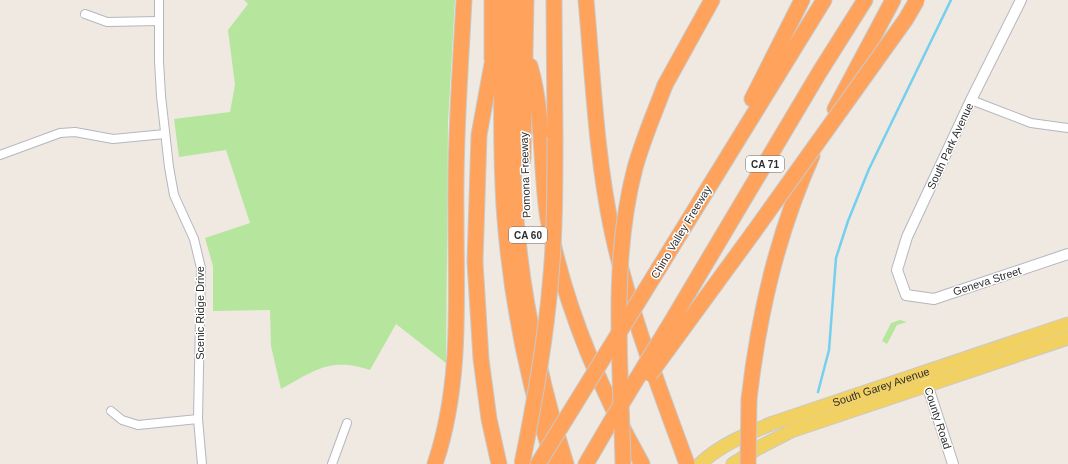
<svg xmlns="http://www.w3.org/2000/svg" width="1068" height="464" font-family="Arial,sans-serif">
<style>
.green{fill:#b6e59e}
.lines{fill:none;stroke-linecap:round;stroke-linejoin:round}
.stream{stroke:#75cff0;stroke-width:2.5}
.minor-casing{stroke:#b4b7c1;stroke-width:10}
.tertiary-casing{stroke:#b4b7c1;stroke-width:12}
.primary-casing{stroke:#c9c9c9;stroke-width:15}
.motorway-casing{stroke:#c9c9c9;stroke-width:17}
.minor{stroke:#fff;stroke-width:8}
.tertiary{stroke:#fff;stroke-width:10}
.primary{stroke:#f2d163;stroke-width:13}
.motorway{stroke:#ffa35c;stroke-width:15}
.motorway-bridge-casing{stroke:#c9c9c9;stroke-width:17;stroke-linecap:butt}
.motorway-bridge{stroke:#ffa35c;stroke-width:15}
.labels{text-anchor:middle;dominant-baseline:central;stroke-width:3;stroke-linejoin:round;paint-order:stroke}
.shield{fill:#fff;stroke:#6d6d6d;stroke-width:1}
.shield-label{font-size:10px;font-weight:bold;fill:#2e2e2e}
.street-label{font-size:11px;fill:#2e2e2e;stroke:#fff}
</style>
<rect width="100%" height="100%" fill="#efe9e1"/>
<!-- green -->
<g class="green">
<path d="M244,0H455L448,123L446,363L396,324L370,370C331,357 315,370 281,389L271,346L270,310L213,311V266L205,238L250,223L226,150L179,157L174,119L230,112L235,85L228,30L248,4Z"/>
<path d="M900,320L907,322L897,325L887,344L882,341L891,323Z"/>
</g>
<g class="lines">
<!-- stream -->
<path class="stream" d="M818,392L829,350L836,258L848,221L869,169L951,0"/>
<defs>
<g id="minor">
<path d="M159,0V61L161,96L169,167L174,195L194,239L201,268L198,419L202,464"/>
<path d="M85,14L107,22L159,21"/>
<path d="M971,100L1031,123L1068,128"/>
<path d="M0,155L60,133L75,132L113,139L165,134"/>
<path d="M111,411L122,420L138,425L198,419"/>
<path d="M332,464L347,423"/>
</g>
<g id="tertiary">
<path d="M1021,0L971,100L907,237L897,270L906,295L934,299L1068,254"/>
<path d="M925,378L953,464"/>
</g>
<g id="primary">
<path id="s1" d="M700,464C720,445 747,434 773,423L1068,324"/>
<path d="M733,464L758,448L791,431L1068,338"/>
</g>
<g id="motorway">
<path d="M503,0C502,69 500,138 504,206C510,294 527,381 554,464"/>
<path d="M514,0C513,64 511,127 514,191C519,284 538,375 566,464"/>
<path d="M554,0L555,137"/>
<path d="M586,0C593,77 596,155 612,231C629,311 659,387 687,464"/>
<path d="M492,59V0"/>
<path d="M492,64L479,135L475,262L481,359L489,419L499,464"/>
<path d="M530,66C544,113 540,169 548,219C564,306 599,387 642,464"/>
<path d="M665,85L712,0"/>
<path d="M752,99L802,0"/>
<path d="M835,109L893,0"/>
<path d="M523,159L526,0"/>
<path d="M659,268L824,0"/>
<path d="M667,329L819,73L865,0"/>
<path d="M677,337L753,233"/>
<path d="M749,399C759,313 777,235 812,156"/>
<path d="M435,464C462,384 456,301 456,218C455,145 460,73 464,0"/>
<path d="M586,464L610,423"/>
</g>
</defs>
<!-- minor casing -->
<use href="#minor" class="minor-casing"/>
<!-- tertiary casing -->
<use href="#tertiary" class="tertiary-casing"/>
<!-- primary casing -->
<use href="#primary" class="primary-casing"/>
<!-- motorway casing -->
<use href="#motorway" class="motorway-casing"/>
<!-- minor -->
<use href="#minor" class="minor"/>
<!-- tertiary -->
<use href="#tertiary" class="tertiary"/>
<!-- primary -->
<use href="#primary" class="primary"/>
<!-- motorway -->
<use href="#motorway" class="motorway"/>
<defs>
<g id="motorway-bridge">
<path d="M753,233L906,19L917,0"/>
<path d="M650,374L677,337"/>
<path d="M610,423L667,329"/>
<path d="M522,464C534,405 545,346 550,286C555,237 555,187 555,137"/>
<path d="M538,464L659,268"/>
<path d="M623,464C621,367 610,263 635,168C643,139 655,112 665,85"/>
<path d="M748,464L749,399"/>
</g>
</defs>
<!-- motorway-bridge casing -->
<use href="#motorway-bridge" class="motorway-bridge-casing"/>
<!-- motorway-bridge -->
<use href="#motorway-bridge" class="motorway-bridge"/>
</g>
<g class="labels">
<!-- shield labels -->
<g class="shield">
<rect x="746" y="156" width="38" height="16" rx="3"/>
<rect x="509" y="227" width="38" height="16" rx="3"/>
</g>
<g class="shield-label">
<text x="765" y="164">CA 71</text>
<text x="528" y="235">CA 60</text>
</g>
<!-- street labels -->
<g class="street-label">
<text transform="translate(950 146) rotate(-65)">South Park Avenue</text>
<text transform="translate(525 175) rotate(-92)">Pomona Freeway</text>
<text transform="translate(681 232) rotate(-59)">Chino Valley Freeway</text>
<text transform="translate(987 281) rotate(-18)">Geneva Street</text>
<text transform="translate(200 313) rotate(-90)">Scenic Ridge Drive</text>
<text stroke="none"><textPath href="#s1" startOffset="198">South Garey Avenue</textPath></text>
<text transform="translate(938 418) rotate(72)">County Road</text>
</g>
</g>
</svg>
